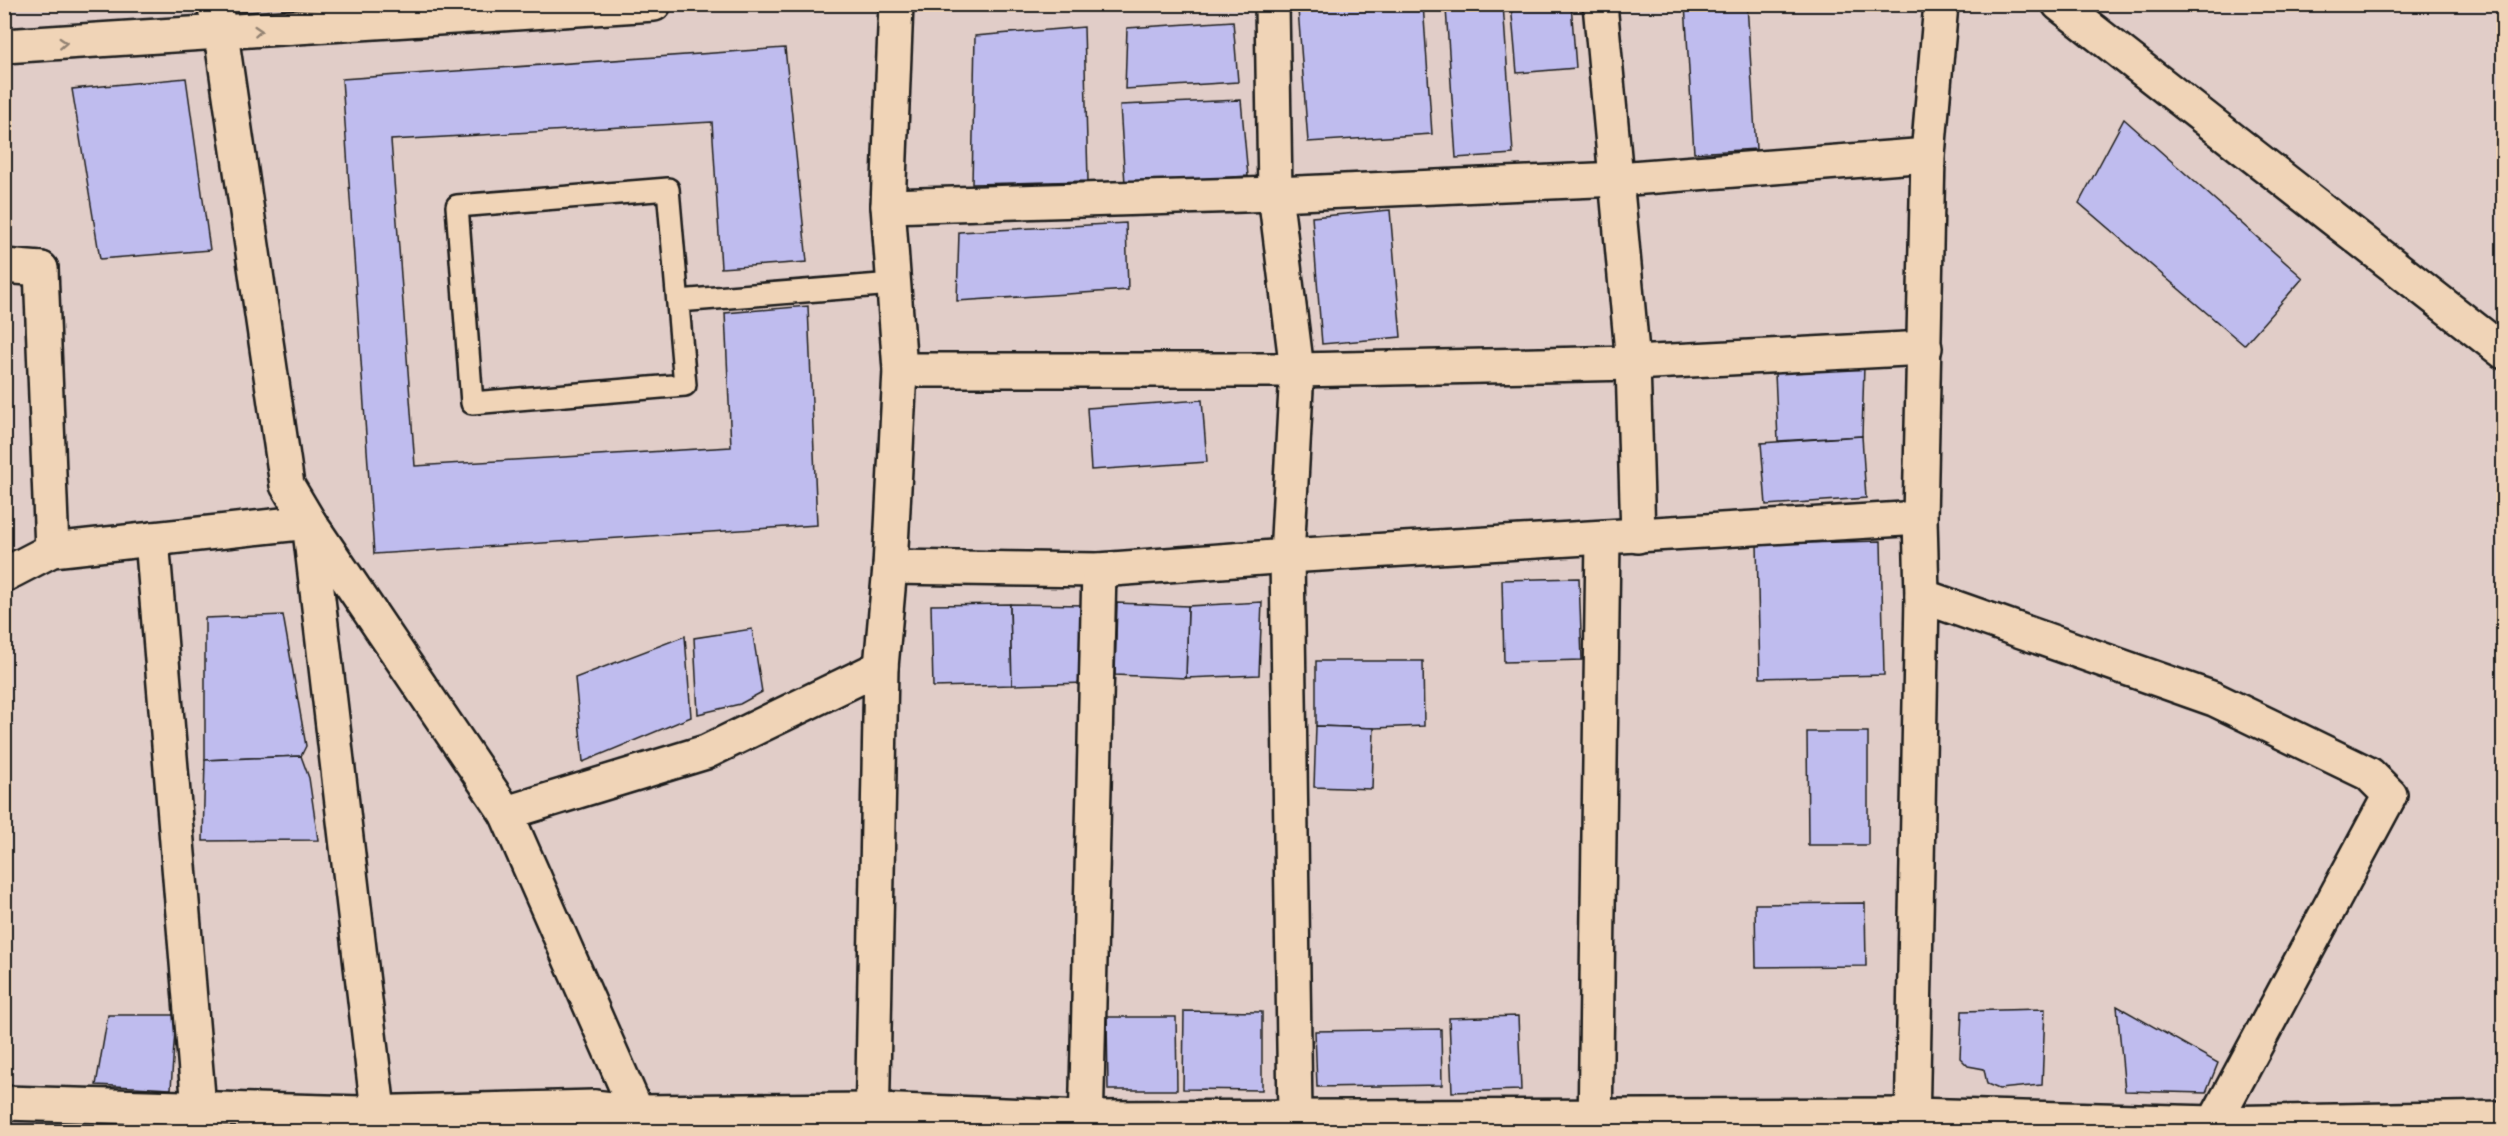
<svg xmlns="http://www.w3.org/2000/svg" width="2508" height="1136" font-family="Sriracha,sans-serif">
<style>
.building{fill:#bfbcee;stroke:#1c1c1c;stroke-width:1.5}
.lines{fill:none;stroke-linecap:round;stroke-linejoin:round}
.service-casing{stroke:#1c1c1c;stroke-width:26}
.minor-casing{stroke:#1c1c1c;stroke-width:38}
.tertiary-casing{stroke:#1c1c1c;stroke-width:38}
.secondary-casing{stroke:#1c1c1c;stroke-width:38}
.service{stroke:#f0d4b7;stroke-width:21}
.minor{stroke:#f0d4b7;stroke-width:33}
.tertiary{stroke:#f0d4b7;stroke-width:33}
.secondary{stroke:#f0d4b7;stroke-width:33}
.oneway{stroke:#918171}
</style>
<rect width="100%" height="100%" fill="#e1cdc8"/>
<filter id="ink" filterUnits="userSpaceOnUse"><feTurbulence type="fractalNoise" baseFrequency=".0167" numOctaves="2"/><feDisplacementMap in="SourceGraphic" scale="12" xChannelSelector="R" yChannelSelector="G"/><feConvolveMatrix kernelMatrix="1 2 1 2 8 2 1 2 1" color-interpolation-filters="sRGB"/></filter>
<g filter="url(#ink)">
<!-- building -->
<g class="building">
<path d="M1358,4H1423L1432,134L1308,142L1298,9Z"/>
<path d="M1503,4L1513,154L1456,158L1446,8Z"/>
<path d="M1511,4H1571L1576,68L1517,73Z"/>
<path d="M1685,4H1747L1756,149L1694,153Z"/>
<path d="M1233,21L1238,82L1125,89L1127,28Z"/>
<path d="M1084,27L1088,181L972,184L975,36Z"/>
<path d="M785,48L807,262L721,268L712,122L391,140L415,466L731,447L725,313L808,306L817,525L374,554L342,79Z"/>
<path d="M186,78L210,250L100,259L72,89Z"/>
<path d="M1241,100L1248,176L1125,184L1120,105Z"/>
<path d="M2124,119L2303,278L2244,345L2079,203Z"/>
<path d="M1390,210L1401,337L1322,344L1312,217Z"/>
<path d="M1126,223L1128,290L957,301L959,232Z"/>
<path d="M1864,365L1862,436L1778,441L1775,373Z"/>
<path d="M1202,400L1207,462L1091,470L1087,408Z"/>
<path d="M1862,436L1866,498L1766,505L1761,443Z"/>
<path d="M1881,541L1884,675L1760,678L1757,544Z"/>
<path d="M1579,578L1582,660L1504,662L1502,580Z"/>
<path d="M1262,602L1259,675L1186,678L1188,606Z"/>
<path d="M1117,603L1188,606L1186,678L1115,675Z"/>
<path d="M1010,604L1012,685L933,687L931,605Z"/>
<path d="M1010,604L1088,605L1087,683L1012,685Z"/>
<path d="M283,615L306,746L301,756L205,760V618Z"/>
<path d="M752,629L762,692L740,704L698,714L694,638Z"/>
<path d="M685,636L691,717L583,762L575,678Z"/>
<path d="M1316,661H1423L1424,726L1374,728L1316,726Z"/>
<path d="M1316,726L1374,728L1372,789L1314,787Z"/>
<path d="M1807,732H1868V845H1808Z"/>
<path d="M301,756L309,778L318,840L203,841L205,760Z"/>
<path d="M1865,903L1866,966L1756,967L1755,904Z"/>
<path d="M2117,1006L2218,1063L2206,1093L2125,1091Z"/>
<path d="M2045,1009L2042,1085L1999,1089L1987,1084L1984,1069L1968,1066L1960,1058L1962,1011Z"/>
<path d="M1184,1011L1262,1012V1090L1183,1089Z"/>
<path d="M108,1015H176L171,1089L96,1085Z"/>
<path d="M1518,1016L1521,1090L1452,1092L1449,1018Z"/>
<path d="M1107,1017H1176L1177,1090H1108Z"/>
<path d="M1441,1029L1442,1085L1317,1087L1315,1031Z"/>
</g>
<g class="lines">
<defs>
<g id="service">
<path d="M668,189L685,385L472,403L457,206Z"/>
<path d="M678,301L893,284"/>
</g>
<g id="minor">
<path d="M1272,4L1275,194L1297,370L1287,556L1295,1115"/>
<path d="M1600,4L1633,363L1638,536"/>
<path d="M221,34L287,485L309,522L506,813L637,1112"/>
<path d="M888,206L1275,194L1618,179L1928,155"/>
<path d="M41,269L52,550"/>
<path d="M900,370H1297L1633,363L1925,348"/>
<path d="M152,539L199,1108L195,1132"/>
<path d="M890,567L1099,570L1287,556L1920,518"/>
<path d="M4,575L52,550L309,522L378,1111"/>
<path d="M1922,596L2214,699L2369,774L2390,795L2214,1123L2212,1132"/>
<path d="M506,813L706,752L881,667"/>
<path d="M593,1132L594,1107"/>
<path d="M1086,1132L1099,570"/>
<path d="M1595,1132L1603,538"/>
</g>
<g id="tertiary">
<path d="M214,4L221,34"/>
<path d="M4,266L41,269"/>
<path d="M4,1103L361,1113L594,1107L637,1112L872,1110L1086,1118L1912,1115L2214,1123L2504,1118"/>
<path d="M872,1132L881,667L890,567L900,370L888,206L896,4"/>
<path d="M1912,1132L1922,596L1920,518L1928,155L1941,4"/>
</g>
<g id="secondary">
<path d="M2059,4L2504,352"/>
<path d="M4,46L654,4"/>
</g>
</defs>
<!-- service casing -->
<use href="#service" class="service-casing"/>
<!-- minor casing -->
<use href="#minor" class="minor-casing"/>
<!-- tertiary casing -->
<use href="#tertiary" class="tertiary-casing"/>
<!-- secondary casing -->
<use href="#secondary" class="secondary-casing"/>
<!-- service -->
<use href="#service" class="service"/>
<!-- minor -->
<use href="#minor" class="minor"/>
<!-- tertiary -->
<use href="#tertiary" class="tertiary"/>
<!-- secondary -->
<use href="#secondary" class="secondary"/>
</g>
<!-- one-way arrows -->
<defs><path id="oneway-chevron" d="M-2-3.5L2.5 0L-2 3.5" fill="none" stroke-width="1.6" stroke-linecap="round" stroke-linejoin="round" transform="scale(1.5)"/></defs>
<g class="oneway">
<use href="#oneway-chevron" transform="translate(258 31) rotate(-4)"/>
<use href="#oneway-chevron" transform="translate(63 43) rotate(-3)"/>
</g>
</g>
<!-- margin -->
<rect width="2508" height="1136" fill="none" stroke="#f0d4b7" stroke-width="24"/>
<rect x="12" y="12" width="2484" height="1112" fill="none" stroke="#1c1c1c" stroke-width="2" filter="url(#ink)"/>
</svg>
